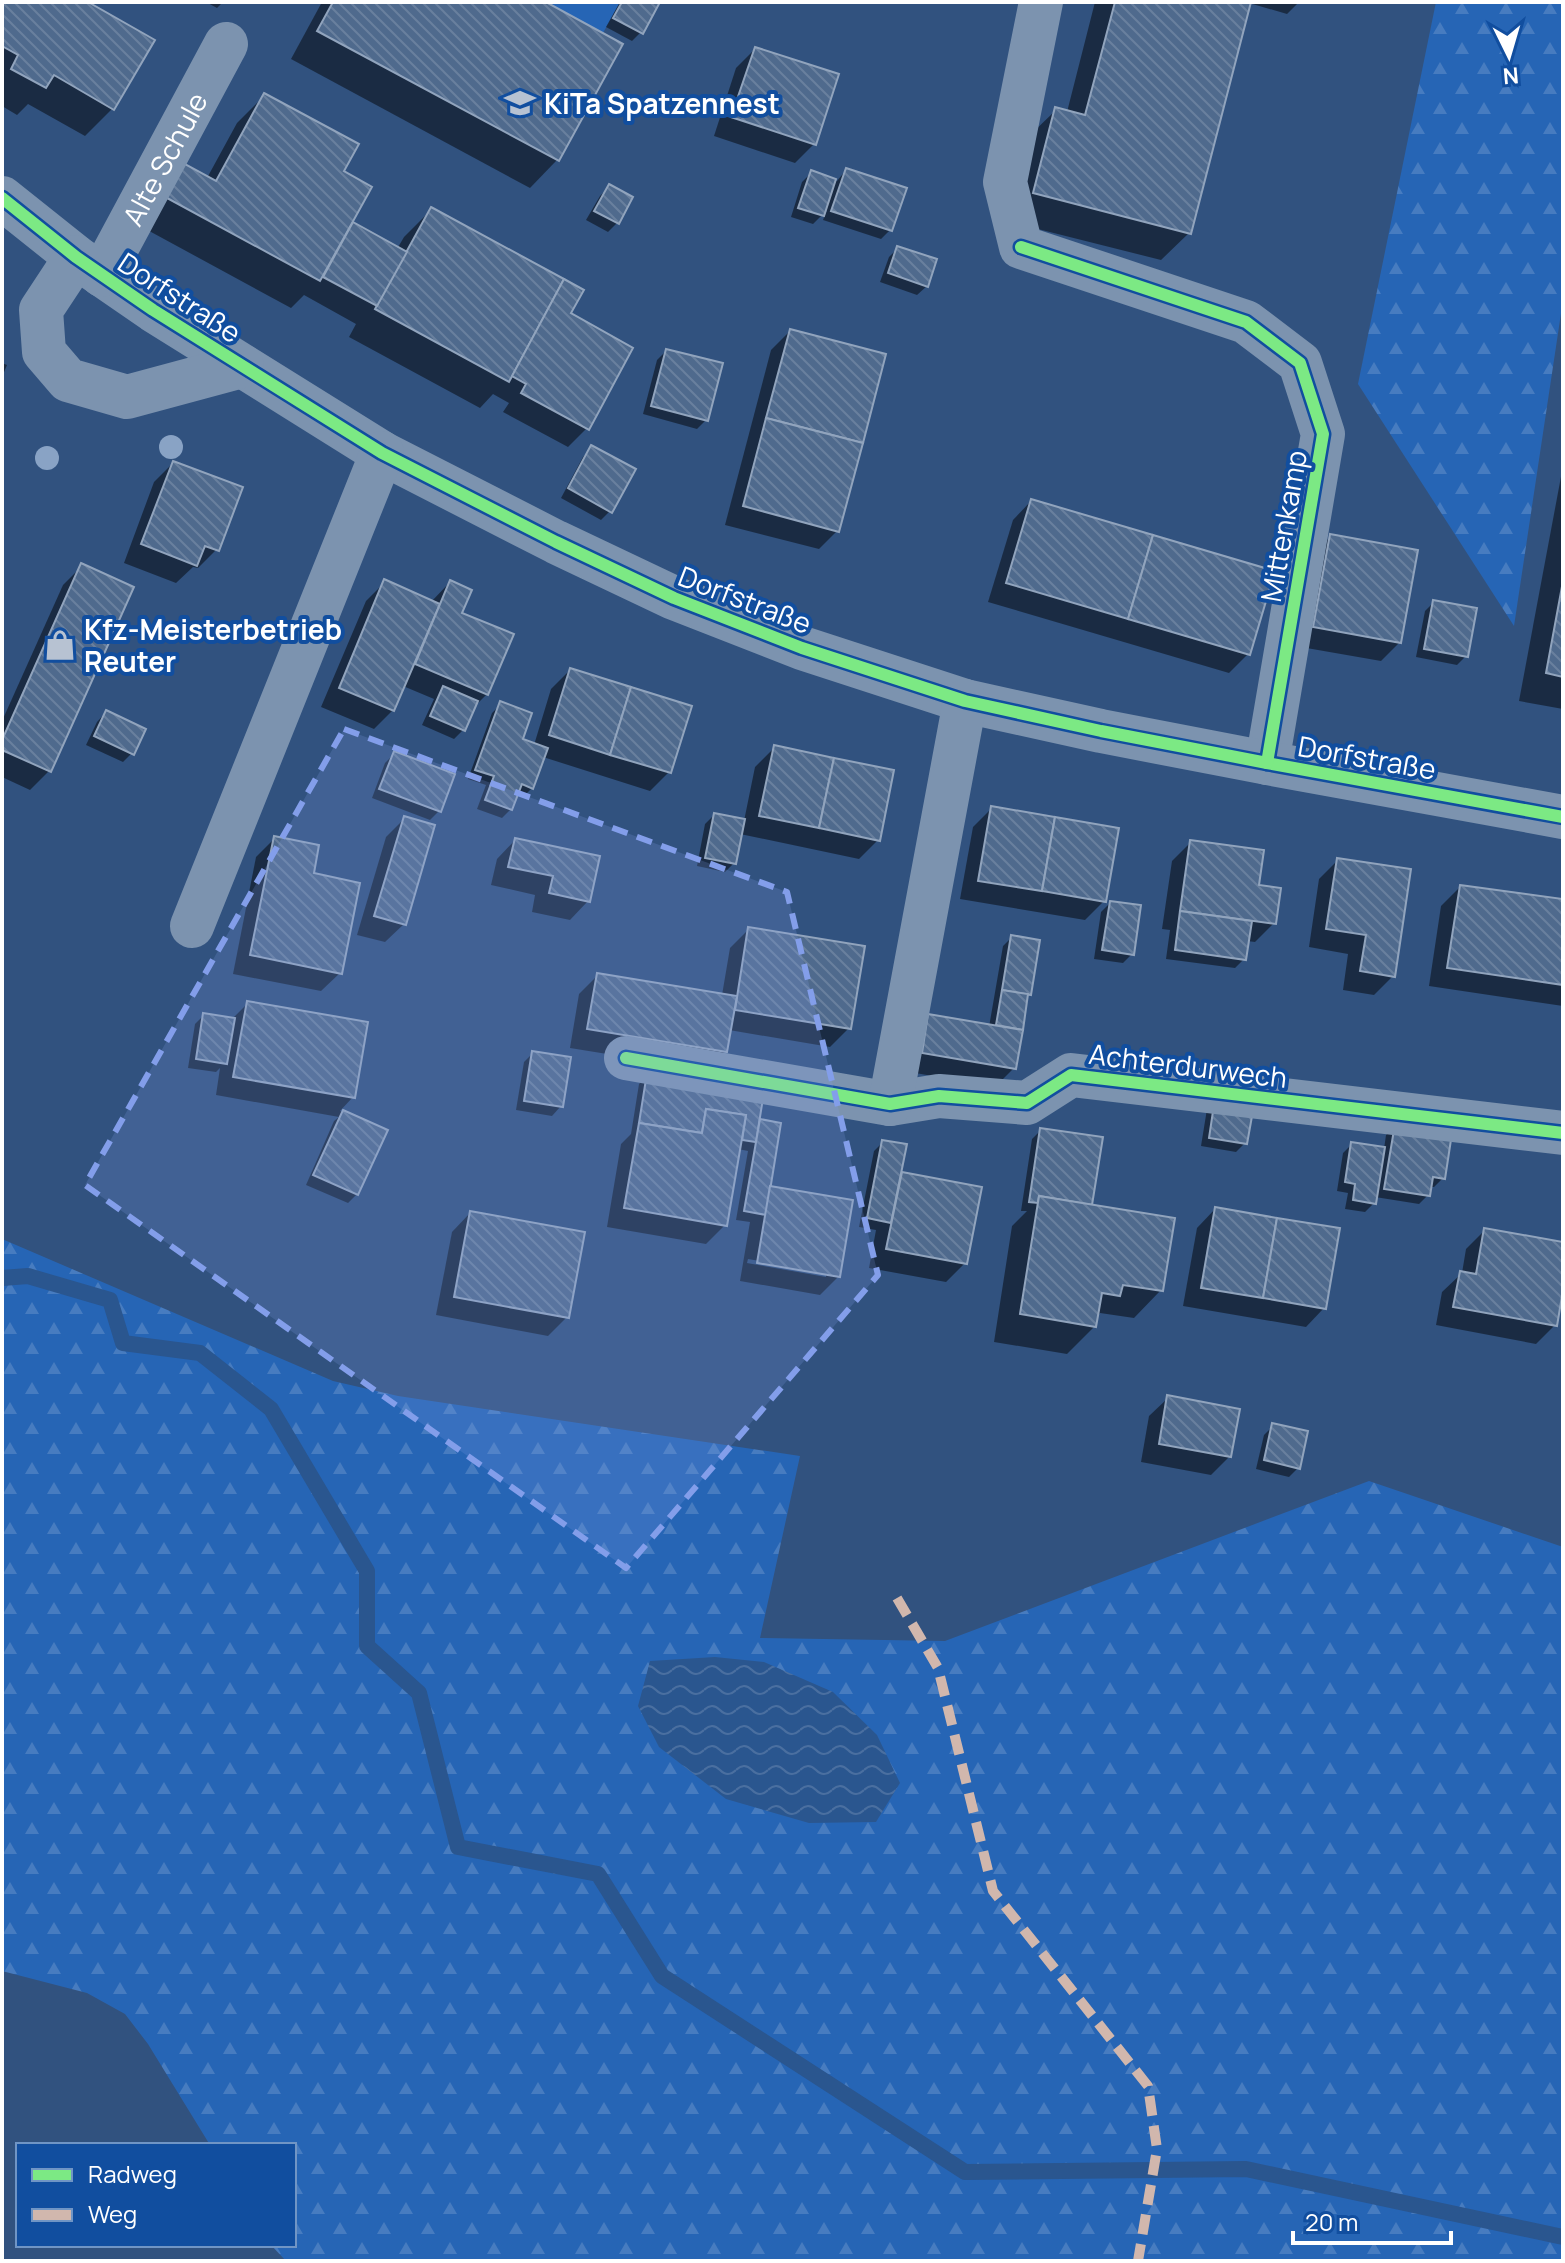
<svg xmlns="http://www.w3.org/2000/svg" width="1565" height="2263" font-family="Manrope,sans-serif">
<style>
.forest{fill:url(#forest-firs)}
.green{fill:#2665b5}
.water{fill:url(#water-waves)}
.shadow{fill:#0007;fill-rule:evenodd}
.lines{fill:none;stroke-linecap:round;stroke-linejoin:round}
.stream{stroke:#2a568f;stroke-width:16}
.building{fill:url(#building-back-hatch);stroke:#91a4bd;stroke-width:2}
.minor{stroke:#7c93af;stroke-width:44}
.quiet{stroke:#d1b7ad;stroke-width:10;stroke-dasharray:20 10;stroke-linecap:butt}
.cycleway-casing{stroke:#114e9f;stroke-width:17}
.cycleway{stroke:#7ce984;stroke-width:12}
.tree{fill:#89a3c5}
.marked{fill:#839eea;fill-opacity:0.2;stroke:#839eea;stroke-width:6;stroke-dasharray:16 10;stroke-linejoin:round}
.labels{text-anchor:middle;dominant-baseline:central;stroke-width:8;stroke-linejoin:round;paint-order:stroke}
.poi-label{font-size:28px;font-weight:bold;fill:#fff;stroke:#114e9f;text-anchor:start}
.street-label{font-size:28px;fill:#fff;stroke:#114e9f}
</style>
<defs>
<pattern id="forest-firs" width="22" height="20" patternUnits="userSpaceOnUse" patternTransform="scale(2)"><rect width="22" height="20" fill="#2665b5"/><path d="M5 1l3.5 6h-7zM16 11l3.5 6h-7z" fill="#477cc0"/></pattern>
<pattern id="water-waves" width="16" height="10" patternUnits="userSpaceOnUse" patternTransform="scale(2)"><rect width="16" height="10" fill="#2a568f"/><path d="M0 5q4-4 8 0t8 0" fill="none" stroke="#4a6fa0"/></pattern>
<pattern id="building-back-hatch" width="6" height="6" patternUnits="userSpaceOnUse" patternTransform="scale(2)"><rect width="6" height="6" fill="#4f6a8d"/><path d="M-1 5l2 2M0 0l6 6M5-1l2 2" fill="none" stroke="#69809e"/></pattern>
</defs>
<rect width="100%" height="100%" fill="#31527f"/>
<!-- forest -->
<g class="forest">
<path d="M1436,2H1563V300L1514,626L1358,384Z"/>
<path d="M2,1239L333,1381L398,1396L800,1456L760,1638L945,1641L1369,1481L1563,1547V2261H286L271,2245H294V2145H210L148,2044L125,2014L87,1993L2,1971Z"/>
</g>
<!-- green -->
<path class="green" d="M546,2H620L603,33Z"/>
<!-- water -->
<path class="water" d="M715,1657L764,1662L833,1692L877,1735L900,1783L876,1822L809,1823L726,1799L659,1747L638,1706L650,1661Z"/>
<!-- shadow -->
<g class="shadow">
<path d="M2,2H84L112,109L85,136L28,104L17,115L2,106Z"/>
<path d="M206,2H223L217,8Z"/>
<path d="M322,2H541L620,45L557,160L530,188L291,59Z"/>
<path d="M620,2H658L641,32L632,41L606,27Z"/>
<path d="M1095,2H1299L1287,14L1249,3L1189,233L1161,260L1006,221L1028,137L1056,110L1067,112Z"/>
<path d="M755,49L814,144L795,163L714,136L736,68Z"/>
<path d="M264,96L341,172L347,231L353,224L397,249L404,237L431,210L587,428L568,447L503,412L509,403L493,394L480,408L349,337L356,324L304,295L291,308L129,220L147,188L207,178L237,123Z"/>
<path d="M846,170L890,230L881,239L823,220L827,210L813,224L791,217L802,182L811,173L837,181Z"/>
<path d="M609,187L630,198L617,223L608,232L586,220L600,196Z"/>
<path d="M898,248L927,286L917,295L880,282L889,257Z"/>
<path d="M790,331L837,531L819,549L725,525L771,350Z"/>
<path d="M666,351L706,420L697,429L643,414L657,360Z"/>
<path d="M2,363L7,365L2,377Z"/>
<path d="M592,448L610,511L601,520L561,498L583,457Z"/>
<path d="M173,463L217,549L198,568L193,567L176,583L124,563L154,482Z"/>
<path d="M1563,466V709L1519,701Z"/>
<path d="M1031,501L1248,654L1229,673L988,602L1013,520Z"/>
<path d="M1331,536L1400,642L1381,661L1295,646L1312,555Z"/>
<path d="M82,566L132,588L49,771L30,790L2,777V721L63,585Z"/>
<path d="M385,582L431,602L450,582L487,694L473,708L463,730L454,739L422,725L434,699L403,686L393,710L374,729L321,707L366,601Z"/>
<path d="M1434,602L1466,656L1457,665L1416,657L1425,611Z"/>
<path d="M570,670L669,772L650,791L543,757L532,788L523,797L516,794L511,809L502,818L477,809L486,785L468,779L492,713L501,704L520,740L534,745L551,689Z"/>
<path d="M106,712L132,753L123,762L86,745L97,722Z"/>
<path d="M774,748L878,840L859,859L740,834L734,863L725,872L697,866L705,824L714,815L744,821L755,767Z"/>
<path d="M394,754L439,811L430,820L372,798L385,763Z"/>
<path d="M992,808L1104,901L1085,920L960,899L973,827Z"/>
<path d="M405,818L404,924L385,942L357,935L386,837Z"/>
<path d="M275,838L312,875L340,973L321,991L233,974L256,857Z"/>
<path d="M515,840L588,901L570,920L532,912L535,895L491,885L497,859Z"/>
<path d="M1191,842L1257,887L1274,923L1255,942L1247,941L1244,959L1235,968L1166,959L1170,930L1162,929L1172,861Z"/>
<path d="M1338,860L1393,976L1374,995L1343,990L1348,954L1309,947L1319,879Z"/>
<path d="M1460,887L1563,902V1006L1429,986L1441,906Z"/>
<path d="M1110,903L1132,954L1123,963L1094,959L1101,912Z"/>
<path d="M749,929L849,1028L830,1047L729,1030L725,1051L706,1070L570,1048L579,994L598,975L722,995L730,948Z"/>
<path d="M1012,937L1038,942L1014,1068L995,1087L904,1071L910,1035L989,1027L1003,946Z"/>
<path d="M247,1004L353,1097L340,1111L385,1131L357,1194L348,1203L306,1185L334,1121L339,1117L216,1095L220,1068L216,1072L188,1068L195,1024L204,1015L231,1020Z"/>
<path d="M533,1053L561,1106L552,1116L516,1110L524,1062Z"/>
<path d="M648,1075L762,1093L758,1120L779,1124L768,1187L839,1276L820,1295L740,1281L750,1222L736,1220L748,1151L738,1149L725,1225L706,1244L607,1227L621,1144L631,1134L639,1084ZM748,1259L826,1273V1277L747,1263Z"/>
<path d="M1251,1106L1245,1143L1236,1152L1201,1146L1207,1109Z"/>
<path d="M1395,1126L1443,1178L1434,1187H1429L1428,1195L1419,1204L1375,1197L1374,1203L1365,1212L1345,1209L1348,1193L1337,1191L1343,1153L1352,1144L1384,1149L1386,1135Z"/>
<path d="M1041,1130L1090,1206L1161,1290L1134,1318L1100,1313L1096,1317L1095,1326L1067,1354L994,1342L1012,1226L1027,1211H1021L1032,1139Z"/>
<path d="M883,1142L898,1178L902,1174L965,1263L946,1282L869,1268L876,1230L859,1227L874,1151Z"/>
<path d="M1215,1209L1324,1308L1306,1327L1183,1306L1197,1228Z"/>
<path d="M470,1213L567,1317L548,1336L436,1315L452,1232Z"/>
<path d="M1485,1230L1563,1244V1278L1555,1325L1536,1344L1436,1325L1442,1292L1462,1273L1466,1249Z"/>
<path d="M1168,1398L1230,1456L1211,1475L1141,1462L1149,1416Z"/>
<path d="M1273,1426L1298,1468L1289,1477L1256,1469L1264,1435Z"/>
</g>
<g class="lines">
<!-- stream -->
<path class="stream" d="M2,1278L28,1276L110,1300L123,1343L200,1353L271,1409L367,1571V1646L419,1693L458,1847L598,1874L662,1976L965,2172L1246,2169L1563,2237"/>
</g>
<!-- building -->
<g class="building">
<path d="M2,2H88L155,40L114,110L54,75L46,88L11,69L18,55L2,46Z"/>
<path d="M333,2H546L623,44L559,161L317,31Z"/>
<path d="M622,2H660L643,34L613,18Z"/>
<path d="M1115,2H1251L1191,234L1033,193L1055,107L1085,115Z"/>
<path d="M755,47L839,74L816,145L731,117Z"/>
<path d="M264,93L359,144L344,171L372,187L320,281L156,192L174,158L216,181Z"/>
<path d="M846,168L907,188L892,231L831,211Z"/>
<path d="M811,170L836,179L824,216L798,208Z"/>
<path d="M609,184L633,197L619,224L594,211Z"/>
<path d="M431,207L564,279L509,382L375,309Z"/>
<path d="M353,222L407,252L377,306L323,277Z"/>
<path d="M897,246L937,259L928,287L888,273Z"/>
<path d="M564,279L584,290L571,313L633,348L589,430L521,393L526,384L512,376Z"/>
<path d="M790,329L886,354L863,443L766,418Z"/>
<path d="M666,349L723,363L708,421L651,406Z"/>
<path d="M766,418L863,443L839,532L743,506Z"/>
<path d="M591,445L636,469L612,513L568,488Z"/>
<path d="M173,461L243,487L219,551L205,546L197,566L141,544Z"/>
<path d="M1031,499L1153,535L1128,619L1006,583Z"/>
<path d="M1330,534L1418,550L1401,643L1313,627Z"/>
<path d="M1153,535L1275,571L1250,655L1128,619Z"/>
<path d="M81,563L134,587L51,772L2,750V740Z"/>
<path d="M384,579L440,604L394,711L339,688Z"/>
<path d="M450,580L472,590L462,613L514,634L488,695L415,664Z"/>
<path d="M1563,581V677L1546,673Z"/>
<path d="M1433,600L1477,608L1468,657L1424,649Z"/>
<path d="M570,668L631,687L610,755L549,735Z"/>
<path d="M443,686L478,701L465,731L430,716Z"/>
<path d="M631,687L692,706L671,773L610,755Z"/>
<path d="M500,701L532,713L523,739L548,748L533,789L522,784L512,810L485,800L494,776L475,770Z"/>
<path d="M106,710L146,729L134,755L94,736Z"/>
<path d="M774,745L834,758L819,828L759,816Z"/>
<path d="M394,751L455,774L441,812L379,789Z"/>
<path d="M834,758L894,770L880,841L819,828Z"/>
<path d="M991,806L1055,817L1042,891L978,881Z"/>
<path d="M714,813L745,819L736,864L705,858Z"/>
<path d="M404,816L435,825L406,925L374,916Z"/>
<path d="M1055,817L1119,828L1106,902L1042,891Z"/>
<path d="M274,836L319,845L314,873L360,883L342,974L250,955Z"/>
<path d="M515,838L600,856L590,902L549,893L553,876L508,867Z"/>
<path d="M1190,840L1264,850L1259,885L1281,888L1276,924L1180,911Z"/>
<path d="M1337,858L1411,869L1395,977L1360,971L1366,935L1326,929Z"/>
<path d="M1460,885L1563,899V985L1447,968Z"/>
<path d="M1110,901L1141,905L1134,955L1102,950Z"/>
<path d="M1180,911L1252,921L1246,960L1175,950Z"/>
<path d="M748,927L865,946L851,1029L735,1010Z"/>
<path d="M1011,935L1040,940L1031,995L1002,990Z"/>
<path d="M597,973L737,996L727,1052L587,1029Z"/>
<path d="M1002,990L1028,994L1023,1030L996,1025Z"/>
<path d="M247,1001L368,1022L355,1098L233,1077Z"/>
<path d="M203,1013L235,1018L227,1064L196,1059Z"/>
<path d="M928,1014L1023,1030L1016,1069L922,1053Z"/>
<path d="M532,1051L571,1057L563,1107L524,1101Z"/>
<path d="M647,1073L764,1092L756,1142L742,1140L746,1115L706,1109L702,1133L639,1123Z"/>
<path d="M1215,1098L1254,1105L1247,1144L1209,1138Z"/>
<path d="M706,1109L746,1115L727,1226L624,1208L639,1123L702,1133Z"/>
<path d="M343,1110L388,1130L358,1195L313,1175Z"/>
<path d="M760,1119L781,1123L766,1215L744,1211Z"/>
<path d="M1395,1124L1452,1133L1445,1179L1433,1177L1430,1196L1384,1189Z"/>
<path d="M1040,1128L1103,1137L1092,1205L1039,1196L1038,1203L1029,1202Z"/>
<path d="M882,1140L907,1144L891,1223L867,1218Z"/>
<path d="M1351,1142L1385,1147L1376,1204L1353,1200L1355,1184L1345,1182Z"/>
<path d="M902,1172L982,1187L967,1264L886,1249Z"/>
<path d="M770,1186L853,1200L840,1277L757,1263Z"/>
<path d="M1039,1196L1175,1218L1163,1291L1123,1285L1120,1296L1102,1293L1096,1327L1020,1314Z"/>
<path d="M1215,1207L1277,1218L1263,1298L1201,1288Z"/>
<path d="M470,1211L585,1232L569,1318L454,1297Z"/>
<path d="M1277,1218L1340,1228L1326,1309L1263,1298Z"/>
<path d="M1484,1228L1563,1242V1290L1557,1326L1453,1307L1460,1271L1476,1274Z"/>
<path d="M1167,1395L1240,1409L1231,1457L1159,1444Z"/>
<path d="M1272,1423L1308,1431L1300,1469L1264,1460Z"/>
</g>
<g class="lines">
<!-- minor -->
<g class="minor">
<path d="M1041,2L1005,182L1021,247L1246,322L1300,363L1323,434L1267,763"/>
<path d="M2,198L76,257L153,310L382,453L556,542L674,598L802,648L965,701L1101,731L1267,763L1563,817"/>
<path d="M76,257L41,310L44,352L68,380L127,397L242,366"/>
<path id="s1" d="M102,275L226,44"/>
<path d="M192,926L382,453"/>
<path d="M626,1058L890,1104L939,1096L1027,1103L1071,1075L1563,1133"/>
<path d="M890,1104L965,701"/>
</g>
<!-- quiet -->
<path class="quiet" d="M897,1598L938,1668L993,1891L1148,2086L1157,2149L1138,2261"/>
<defs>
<g id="cycleway">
<path d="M2,198L76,257L153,310L382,453L556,542L674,598L802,648L965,701L1101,731L1267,763L1563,817"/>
<path d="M1021,247L1246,322L1300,363L1323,434L1267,763"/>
<path d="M626,1058L890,1104L939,1096L1027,1103L1071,1075L1563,1133"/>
</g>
</defs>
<!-- cycleway casing -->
<use href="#cycleway" class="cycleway-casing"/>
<!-- cycleway -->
<use href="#cycleway" class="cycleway"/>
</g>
<!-- trees -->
<g class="tree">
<circle cx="171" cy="447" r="12"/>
<circle cx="47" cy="458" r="12"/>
</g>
<!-- marked area -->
<path class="marked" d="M344,729L787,892L878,1275L626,1568L85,1185Z"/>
<!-- icons -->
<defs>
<symbol id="school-bare" viewBox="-9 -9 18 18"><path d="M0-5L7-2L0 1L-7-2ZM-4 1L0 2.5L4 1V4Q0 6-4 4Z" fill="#b7c2d2" stroke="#114e9f" stroke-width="2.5" paint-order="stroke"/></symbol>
<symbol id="shop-bare" viewBox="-9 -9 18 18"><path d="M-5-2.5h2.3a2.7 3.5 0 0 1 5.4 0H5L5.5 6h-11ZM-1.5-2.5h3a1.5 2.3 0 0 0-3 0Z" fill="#b7c2d2" stroke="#114e9f" stroke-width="2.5" paint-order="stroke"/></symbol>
</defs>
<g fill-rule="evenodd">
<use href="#school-bare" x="498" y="81" width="44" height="44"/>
<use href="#shop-bare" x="38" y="623" width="44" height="44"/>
</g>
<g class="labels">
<!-- poi labels -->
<g class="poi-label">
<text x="544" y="103">KiTa Spatzennest</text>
<text x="84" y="629">Kfz-Meisterbetrieb<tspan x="84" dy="32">Reuter</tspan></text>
</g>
<!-- street labels -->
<g class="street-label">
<text stroke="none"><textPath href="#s1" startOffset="132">Alte Schule</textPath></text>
<text transform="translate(180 297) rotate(33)">Dorfstraße</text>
<text transform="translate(1283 526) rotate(-80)">Mittenkamp</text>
<text transform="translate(745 599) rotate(21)">Dorfstraße</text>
<text transform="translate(1367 757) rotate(10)">Dorfstraße</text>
<text transform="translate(1188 1065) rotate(7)">Achterdurwech</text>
</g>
</g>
<!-- border -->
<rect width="1565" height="2263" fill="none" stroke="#ffffff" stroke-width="8"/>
<!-- legend -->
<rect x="16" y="2143" width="280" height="104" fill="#114e9f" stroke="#7095c5" stroke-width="2"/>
<rect x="32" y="2169" width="40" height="12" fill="#7ce984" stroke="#7095c5" stroke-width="2"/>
<text x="88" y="2183" font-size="24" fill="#ffffff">Radweg</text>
<rect x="32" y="2209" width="40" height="12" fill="#d1b7ad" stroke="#7095c5" stroke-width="2"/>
<text x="88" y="2223" font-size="24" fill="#ffffff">Weg</text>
<!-- north arrow -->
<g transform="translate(1509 56) rotate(175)" stroke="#114e9f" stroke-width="6" paint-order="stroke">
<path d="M0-6L14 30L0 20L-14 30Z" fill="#ffffff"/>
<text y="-12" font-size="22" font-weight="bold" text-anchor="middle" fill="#ffffff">N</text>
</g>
<!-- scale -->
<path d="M1293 2231v12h158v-12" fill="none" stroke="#ffffff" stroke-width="4"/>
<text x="1305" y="2231" font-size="24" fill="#ffffff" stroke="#114e9f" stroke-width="6" paint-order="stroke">20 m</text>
</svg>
